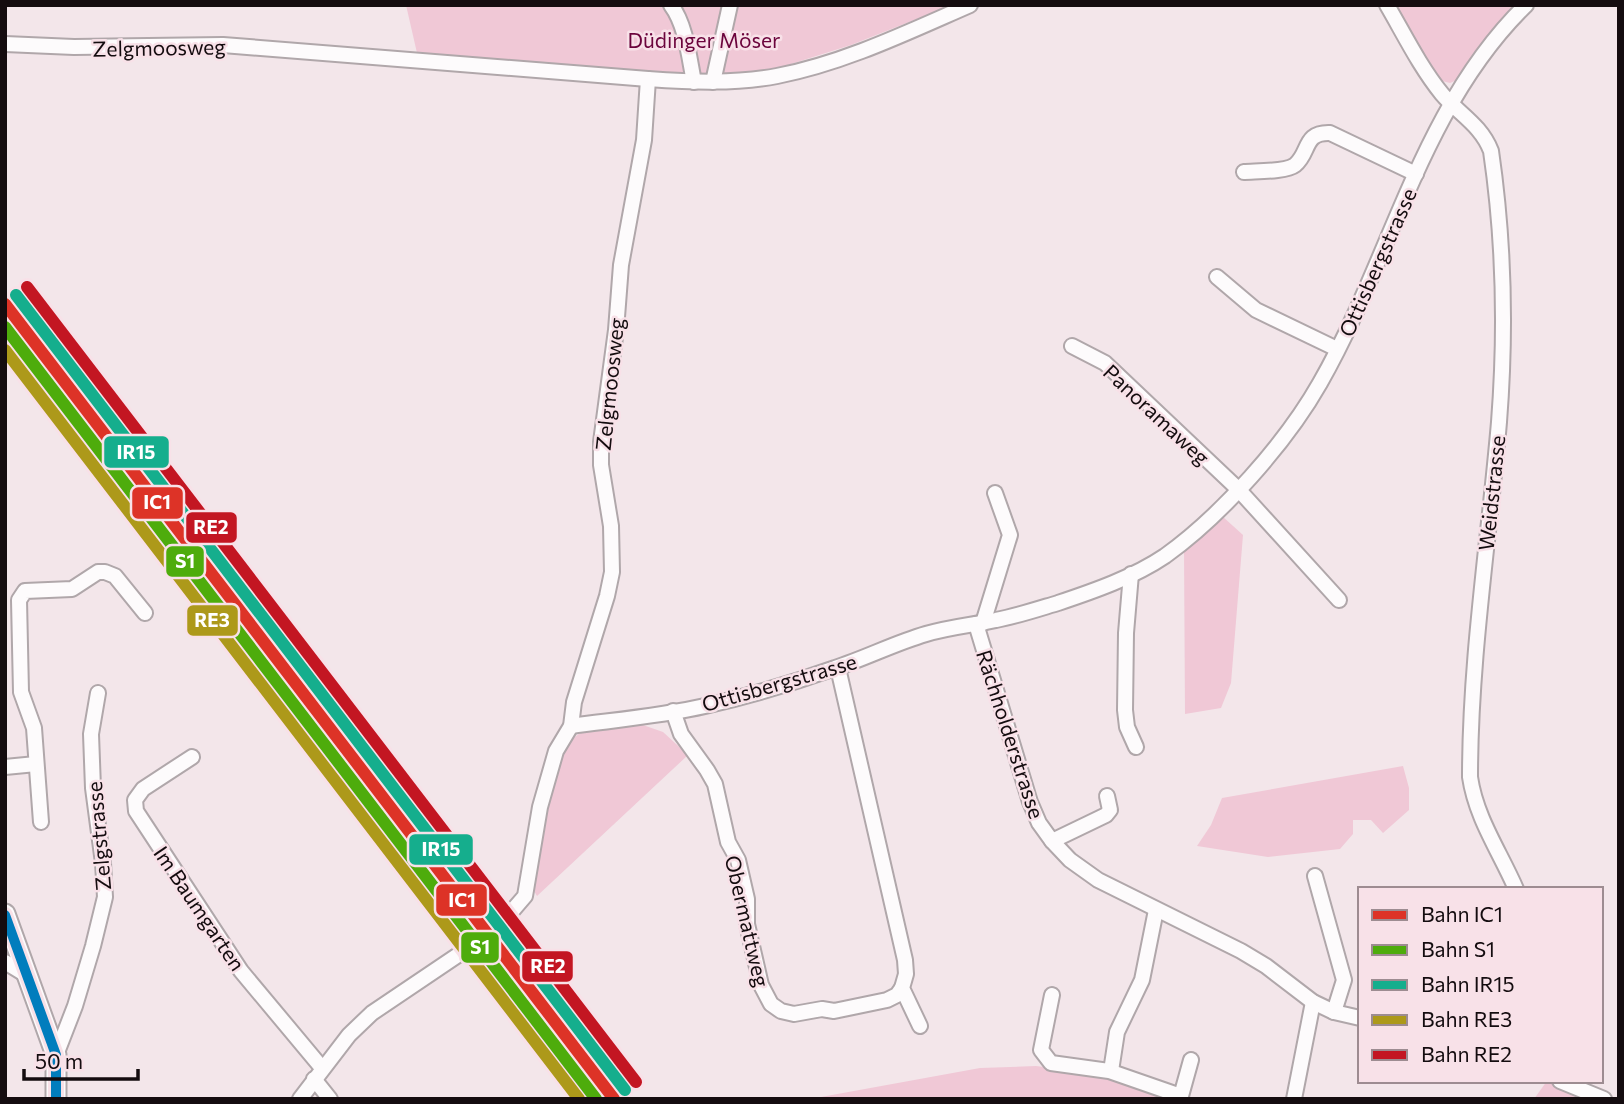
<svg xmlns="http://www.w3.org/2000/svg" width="1624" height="1104" font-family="Commissioner,sans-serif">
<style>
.green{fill:#f0c8d6}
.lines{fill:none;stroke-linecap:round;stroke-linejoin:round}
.street-tunnel{stroke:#d2c5c9;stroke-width:14;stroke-dasharray:14 7;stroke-linecap:butt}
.street-casing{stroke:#b0a7aa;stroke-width:18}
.secondary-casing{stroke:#b0a7aa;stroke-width:23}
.street{stroke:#fdfbfc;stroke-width:14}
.secondary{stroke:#fdfbfc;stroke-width:19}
.bus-1-casing{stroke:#f8e1e8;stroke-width:16}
.bus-1{stroke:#017dbd;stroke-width:10}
.rail-1-casing{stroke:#f8e1e8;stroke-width:18}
.rail-2-casing{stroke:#f8e1e8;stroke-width:18}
.rail-3-casing{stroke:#f8e1e8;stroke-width:18}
.rail-4-casing{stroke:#f8e1e8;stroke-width:18}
.rail-5-casing{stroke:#f8e1e8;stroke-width:18}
.rail-1{stroke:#dd3327;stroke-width:12}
.rail-2{stroke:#4eac0c;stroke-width:12}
.rail-3{stroke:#15ae8d;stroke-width:12}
.rail-4{stroke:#ad991a;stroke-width:12}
.rail-5{stroke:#c31622;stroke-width:12}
.labels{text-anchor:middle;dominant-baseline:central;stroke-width:5;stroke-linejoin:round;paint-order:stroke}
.park-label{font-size:21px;fill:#6b043c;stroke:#f8e1e8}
.street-label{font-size:21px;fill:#140c0f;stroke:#f8e1e8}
.line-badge{stroke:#f8e1e8;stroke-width:2.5}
.badge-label{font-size:19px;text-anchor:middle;font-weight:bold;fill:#fff}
</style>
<rect width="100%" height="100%" fill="#f3e6ea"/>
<!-- green -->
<g class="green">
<path d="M406,5H952L851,45L772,70L710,76L417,53Z"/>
<path d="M1394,5H1515L1476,51L1457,80L1450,83L1442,81L1435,74Z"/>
<path d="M1222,516L1243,535L1231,683L1221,708L1185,714L1184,550Z"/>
<path d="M640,724L663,732L688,755L537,896L534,891C540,858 550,755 576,736C591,724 621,726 640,724Z"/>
<path d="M1403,766L1409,788V810L1383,833L1371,820H1353V834L1340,849L1268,857L1197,846L1211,825L1222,798Z"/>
<path d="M1036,1066L1107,1075L1177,1099H810L980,1068Z"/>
<path d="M1547,1081H1556L1593,1099H1534Z"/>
</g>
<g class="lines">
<!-- street-tunnel -->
<path class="street-tunnel" d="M461,953L507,917"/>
<defs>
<g id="street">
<path d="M671,5C686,25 689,57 694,82"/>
<path d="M1387,5C1404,34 1420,67 1442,94C1459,114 1481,125 1491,151C1504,240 1506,332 1499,422C1489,540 1470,658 1470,777C1476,818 1500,852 1516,889"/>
<path d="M5,44L74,47L223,45L648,79C691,82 734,84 777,76C844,63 908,32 970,5"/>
<path d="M713,82L730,5"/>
<path d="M1244,172C1255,171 1286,172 1295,165C1310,153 1303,132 1330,133L1416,174"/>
<path d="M1217,277L1256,310L1337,349"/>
<path d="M1072,346L1105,363L1238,489L1339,600"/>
<path d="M1131,574L1126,633L1125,710L1127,727L1136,747"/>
<path d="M983,623L1010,535L995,493"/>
<path d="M976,624L1030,802L1039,823L1052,841L1070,860L1098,880L1241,951L1266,966L1313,1002L1334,1012L1360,1018"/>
<path d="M838,668L905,960L906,974L902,988L920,1026"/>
<path d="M673,711L681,734L707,770L715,784L728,842L738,860L747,899V924L761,985L771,1004L781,1011L794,1014L822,1009L834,1011L887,1000L897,995L902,988"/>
<path d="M571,726C615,720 661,716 705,706C749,696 793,683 835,668C866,658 895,643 926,634C949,627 973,625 996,620C1017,616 1038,609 1058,603C1094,591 1134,577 1165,556C1221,516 1286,443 1320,383C1391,259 1421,107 1526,5"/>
<path d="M192,757L143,789L135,800L136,811L241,971L322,1068"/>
<path d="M5,767L36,764"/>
<path d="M41,822L34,728L21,692L19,600L25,591L72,589L98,572H105L115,576L145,613"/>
<path d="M1052,841L1106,815L1110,810L1107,796"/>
<path d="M1315,876L1344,980L1334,1012"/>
<path d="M507,917L525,896L540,807L556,751L571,726L574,702L607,596L612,572L611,526L601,465V442L616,330L621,265L644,140L648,79"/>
<path d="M5,962L28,976"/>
<path d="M1052,995L1041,1050L1051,1063L1109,1071L1181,1096L1191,1060"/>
<path d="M56,1055L75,1006L93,946L105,897L103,863L93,788L91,734L98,693"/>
<path d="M1111,1071L1117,1032L1142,980L1156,910"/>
<path d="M314,1079L330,1099"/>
<path d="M1560,1081L1604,1099"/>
<path d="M300,1099L349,1035L372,1013L461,953"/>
<path d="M1294,1099L1313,1002"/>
</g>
<path id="secondary" d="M5,914L56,1055V1099"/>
</defs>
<!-- street casing -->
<use href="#street" class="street-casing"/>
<!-- secondary casing -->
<use href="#secondary" class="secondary-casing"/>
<!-- street -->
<use href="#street" class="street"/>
<!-- secondary -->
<use href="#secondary" class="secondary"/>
<defs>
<path id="bus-1" d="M5,915L56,1055V1099"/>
</defs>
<!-- bus-1 casing -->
<use href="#bus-1" class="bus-1-casing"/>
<!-- bus-1 -->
<use href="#bus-1" class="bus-1"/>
<defs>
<path id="rail-1" d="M5,304L614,1099"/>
<path id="rail-2" d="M5,327L596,1099"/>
<path id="rail-3" d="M16,295L625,1090"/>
<path id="rail-4" d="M5,350L579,1099"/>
<path id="rail-5" d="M27,287L636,1082"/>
</defs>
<!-- rail-1 casing -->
<use href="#rail-1" class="rail-1-casing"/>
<!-- rail-2 casing -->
<use href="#rail-2" class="rail-2-casing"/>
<!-- rail-3 casing -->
<use href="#rail-3" class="rail-3-casing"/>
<!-- rail-4 casing -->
<use href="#rail-4" class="rail-4-casing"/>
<!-- rail-5 casing -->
<use href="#rail-5" class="rail-5-casing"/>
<!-- rail-1 -->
<use href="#rail-1" class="rail-1"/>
<!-- rail-2 -->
<use href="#rail-2" class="rail-2"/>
<!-- rail-3 -->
<use href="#rail-3" class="rail-3"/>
<!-- rail-4 -->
<use href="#rail-4" class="rail-4"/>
<!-- rail-5 -->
<use href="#rail-5" class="rail-5"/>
</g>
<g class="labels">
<!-- park labels -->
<g class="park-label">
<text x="704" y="39">Düdinger Möser</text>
</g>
<!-- street labels -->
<g class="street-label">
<text transform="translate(159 47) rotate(-1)">Zelgmoosweg</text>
<text transform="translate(1377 262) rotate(-66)">Ottisbergstrasse</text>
<text transform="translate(609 384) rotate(-84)">Zelgmoosweg</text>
<text transform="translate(1157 414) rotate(43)">Panoramaweg</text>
<text transform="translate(1491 493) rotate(-84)">Weidstrasse</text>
<text transform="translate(779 682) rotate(-16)">Ottisbergstrasse</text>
<text transform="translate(1011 734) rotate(72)">Rächholderstrasse</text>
<text transform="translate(98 836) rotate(-95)">Zelgstrasse</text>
<text transform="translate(200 908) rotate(56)">Im Baumgarten</text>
<text transform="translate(748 921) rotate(77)">Obermattweg</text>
</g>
</g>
<g class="line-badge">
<rect x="103" y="435" width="67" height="34" rx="7" fill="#15ae8d"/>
<rect x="131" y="486" width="53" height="34" rx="7" fill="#dd3327"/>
<rect x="185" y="511" width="53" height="33" rx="7" fill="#c31622"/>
<rect x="165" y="545" width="40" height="33" rx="7" fill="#4eac0c"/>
<rect x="186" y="604" width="53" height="33" rx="7" fill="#ad991a"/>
<rect x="408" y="833" width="66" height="33" rx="7" fill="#15ae8d"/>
<rect x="435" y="883" width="53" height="34" rx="7" fill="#dd3327"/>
<rect x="460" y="931" width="40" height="33" rx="7" fill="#4eac0c"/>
<rect x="521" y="950" width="53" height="33" rx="7" fill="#c31622"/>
</g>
<g class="badge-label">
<text x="136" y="459">IR15</text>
<text x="157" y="509">IC1</text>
<text x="211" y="534">RE2</text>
<text x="185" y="568">S1</text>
<text x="212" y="627">RE3</text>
<text x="441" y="856">IR15</text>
<text x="462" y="907">IC1</text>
<text x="480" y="954">S1</text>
<text x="548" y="973">RE2</text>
</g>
<!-- border -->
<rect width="1624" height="1104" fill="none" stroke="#140c0f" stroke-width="14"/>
<!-- legend -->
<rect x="1358" y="887" width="245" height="196" fill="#f8e1e8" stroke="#9d8c91" stroke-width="2"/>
<rect x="1372" y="910" width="35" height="10" fill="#dd3327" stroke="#9d8c91" stroke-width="2"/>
<text x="1421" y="922" font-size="21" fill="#140c0f">Bahn IC1</text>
<rect x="1372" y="945" width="35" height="10" fill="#4eac0c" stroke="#9d8c91" stroke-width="2"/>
<text x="1421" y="957" font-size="21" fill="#140c0f">Bahn S1</text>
<rect x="1372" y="980" width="35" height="10" fill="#15ae8d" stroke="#9d8c91" stroke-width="2"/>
<text x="1421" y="992" font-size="21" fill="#140c0f">Bahn IR15</text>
<rect x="1372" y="1015" width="35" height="10" fill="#ad991a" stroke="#9d8c91" stroke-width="2"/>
<text x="1421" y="1027" font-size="21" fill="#140c0f">Bahn RE3</text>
<rect x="1372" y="1050" width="35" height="10" fill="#c31622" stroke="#9d8c91" stroke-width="2"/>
<text x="1421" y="1062" font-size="21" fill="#140c0f">Bahn RE2</text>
<!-- scale -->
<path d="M24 1069v10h114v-10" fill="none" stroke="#140c0f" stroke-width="3.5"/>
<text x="35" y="1069" font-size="21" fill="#140c0f" stroke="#f8e1e8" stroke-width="5" paint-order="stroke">50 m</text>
</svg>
